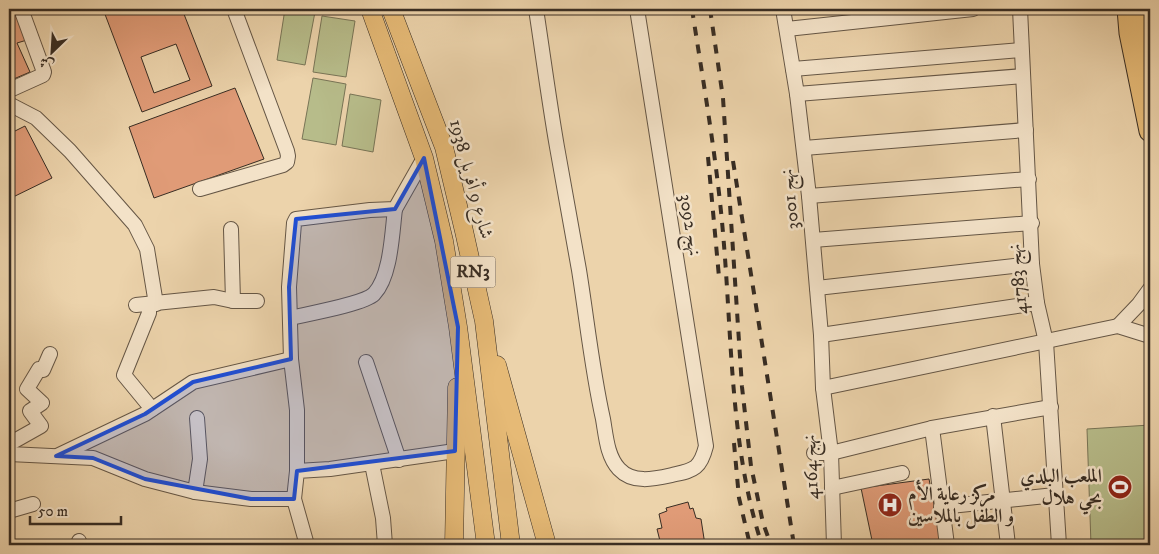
<svg xmlns="http://www.w3.org/2000/svg" width="1159" height="554" font-family="'IM FELL DW Pica',Amiri,serif">
<style>
.pitch{fill:#b7bc8a;stroke:#787456}
.building{fill:#e09b77;stroke:#382d23;fill-rule:evenodd}
.lines{fill:none;stroke-linecap:round;stroke-linejoin:round}
.minor-casing{stroke:#655645;stroke-width:16}
.major-casing{stroke:#382d23;stroke-width:19}
.highway-casing{stroke:#382d23;stroke-width:23}
.minor{stroke:#f3e2c8;stroke-width:14}
.major{stroke:#e6ba76;stroke-width:18}
.highway{stroke:#e6ba76;stroke-width:21}
.rail{stroke:#382d23;stroke-width:4;stroke-dasharray:9 9;stroke-linecap:butt}
.marked{fill:#1d4ed8;fill-opacity:0.2;stroke:#1d4ed8;stroke-width:4;stroke-linejoin:round}
.labels{text-anchor:middle;dominant-baseline:central;stroke-width:5;stroke-linejoin:round;paint-order:stroke}
.shield{fill:#f3e2c8;stroke:#706354;stroke-width:1}
.shield-label{font-size:18px;font-weight:bold;fill:#382d23}
.street-label{font-size:19px;fill:#382d23;stroke:#f3e2c8}
.poi-label{font-size:19px;font-weight:bold;fill:#382d23;stroke:#f3e2c8;text-anchor:end}
</style>
<rect width="100%" height="100%" fill="#ecd3ab"/>
<filter id="stains"><feTurbulence type="fractalNoise" baseFrequency=".004" numOctaves="4"/><feColorMatrix values="0 0 0 0 .2 0 0 0 0 .09 0 0 0 0 .02 0 0 0 .5 -.17"/></filter>
<radialGradient id="worn" r=".72"><stop offset=".6" stop-color="#630" stop-opacity="0"/><stop offset="1" stop-color="#630" stop-opacity=".3"/></radialGradient>
<!-- pitch -->
<g class="pitch">
<path d="M285,9L315,12L305,65L277,60Z"/>
<path d="M322,16L355,21L346,77L313,72Z"/>
<path d="M313,78L346,84L336,145L302,139Z"/>
<path d="M350,94L381,100L373,152L342,146Z"/>
<path d="M1150,425V545H1091L1087,429Z"/>
</g>
<!-- building -->
<g class="building">
<path d="M9,9H15L27,40L17,43L30,72L9,81Z"/>
<path d="M103,9H182L212,86L142,112ZM176,44L190,80L154,93L141,57Z"/>
<path d="M235,88L264,159L154,198L129,127Z"/>
<path d="M25,126L52,178L9,199V129L11,133Z"/>
<path d="M929,479L942,545H873L861,488Z"/>
<path d="M688,502L690,509L693,508L696,518L701,519L705,545H661L657,529L662,528L659,514L667,511L666,508Z"/>
</g>
<g class="lines">
<defs>
<g id="minor">
<path d="M536,9C543,55 549,101 557,147C564,188 572,229 579,270C587,320 592,370 603,419C606,436 607,456 619,469C633,484 654,479 672,475C693,470 700,470 706,446L637,9"/>
<path d="M783,9L797,94L809,196L821,335L823,388L831,453L834,545"/>
<path d="M1020,9L1032,264L1037,303L1046,342L1059,545"/>
<path d="M787,29L973,9"/>
<path d="M793,69L1021,50"/>
<path d="M12,89L43,75L44,72L21,9"/>
<path d="M797,94L1023,76"/>
<path d="M9,104L36,118L70,151L135,225L147,249L156,304"/>
<path d="M804,148L1026,130"/>
<path d="M200,189L283,165L287,162L288,156L287,151L234,9"/>
<path d="M809,196L1029,179"/>
<path d="M231,229L233,301"/>
<path d="M813,240L1032,223"/>
<path d="M817,288L1032,264"/>
<path d="M136,305L214,297L233,301H257"/>
<path d="M149,305V313L124,375L152,409"/>
<path d="M290,318C307,314 364,304 374,294C391,276 392,233 395,209"/>
<path d="M1118,326L1139,304L1150,289"/>
<path d="M821,335L1037,303"/>
<path d="M366,362L399,460"/>
<path d="M823,388L1118,326L1150,336"/>
<path d="M993,416L1008,545"/>
<path d="M932,428L947,545"/>
<path d="M9,444L41,426L30,411L42,403L27,389L39,369L43,370L50,354"/>
<path d="M814,453H831L932,428L1051,407"/>
<path d="M9,454L93,458L145,479L195,492L251,499H294"/>
<path d="M59,455L145,414L193,382L291,359"/>
<path d="M372,464L383,518L385,545"/>
<path d="M297,471V410L291,359L289,287L294,223L296,219L370,210L395,209L424,158"/>
<path d="M832,488L902,473"/>
<path d="M195,492L200,459L197,418"/>
<path d="M941,507L1055,495"/>
<path d="M9,511L33,504"/>
<path d="M79,541L80,545"/>
<path d="M307,545L294,499L297,471L330,469L455,451"/>
</g>
<g id="major">
<path d="M370,9L424,158L444,241L458,327L486,545"/>
<path d="M391,9L444,147L464,231L484,321L511,545"/>
<path d="M497,365L547,545"/>
<path d="M454,545L457,387"/>
</g>
<g id="highway">
<path d="M1128,9L1130,33L1150,131"/>
<path d="M1145,9L1150,48"/>
</g>
</defs>
<!-- minor casing -->
<use href="#minor" class="minor-casing"/>
<!-- major casing -->
<use href="#major" class="major-casing"/>
<!-- highway casing -->
<use href="#highway" class="highway-casing"/>
<!-- minor -->
<use href="#minor" class="minor"/>
<!-- major -->
<use href="#major" class="major"/>
<!-- highway -->
<use href="#highway" class="highway"/>
<!-- rail -->
<g class="rail">
<path d="M692,9C704,87 718,166 724,245C732,344 731,451 762,545"/>
<path d="M710,9L723,98L742,387L751,466L763,523L771,545"/>
<path d="M708,157L719,277"/>
<path d="M733,161L794,545"/>
<path d="M734,443L739,498L750,545"/>
</g>
</g>
<!-- marked area -->
<path class="marked" d="M424,158L458,327L455,451L297,471L294,499H251L145,479L93,458L56,456L145,414L193,382L291,359L289,287L296,219L395,209Z"/>
<!-- icons -->
<defs>
<symbol id="stadium-disc" viewBox="-11 -11 22 22"><circle r="9.5" fill="#8f2418" stroke="#f3e2c8"/><path d="M0-5a6.5 5 0 1 0 0 10a6.5 5 0 1 0 0-10ZM-3.5-1.8h7v3.6h-7Z" fill="#fff"/></symbol>
<symbol id="hospital-disc" viewBox="-11 -11 22 22"><circle r="9.5" fill="#8f2418" stroke="#f3e2c8"/><path d="M-5-5h3v3.5h4V-5h3V5h-3V1.5h-4V5h-3Z" fill="#fff"/></symbol>
</defs>
<g fill-rule="evenodd">
<use href="#stadium-disc" x="1106" y="473" width="28" height="28"/>
<use href="#hospital-disc" x="876" y="491" width="28" height="28"/>
</g>
<g class="labels">
<!-- shield labels -->
<rect class="shield" x="450.5" y="256.5" width="45" height="31" rx="4"/>
<g class="shield-label">
<text x="473" y="272">RN3</text>
</g>
<!-- street labels -->
<g class="street-label">
<text transform="translate(471 179) rotate(75)">شارع 9 أفريل 1938</text>
<text transform="translate(790 199) rotate(-96)">نهج 3001</text>
<text transform="translate(690 225) rotate(81)">نهج 3092</text>
<text transform="translate(1018 279) rotate(-96)">نهج 41783</text>
<text transform="translate(811 467) rotate(-93)">نهج 4164</text>
</g>
<!-- poi labels -->
<g class="poi-label">
<text x="1102" y="476">الملعب البلدي<tspan x="1102" dy="22">بحي هلال</tspan></text>
<text x="908" y="494" text-anchor="start">مركز رعاية الأم<tspan x="908" dy="22">و الطفل بالملاسين</tspan></text>
</g>
</g>
<!-- margin -->
<rect width="1159" height="554" fill="none" stroke="#ecd3ab" stroke-width="30"/>
<rect x="10" y="10" width="1139" height="534" fill="none" stroke="#382d23" stroke-width="2.5"/>
<rect x="15" y="15" width="1129" height="524" fill="none" stroke="#382d23"/>
<!-- north arrow -->
<g transform="translate(52 52) rotate(205)" stroke="#f3e2c8" stroke-width="4" paint-order="stroke">
<path d="M0-4L9 19L0 12L-9 19Z" fill="#382d23"/>
<text y="-8" font-size="14" font-weight="bold" text-anchor="middle" fill="#382d23">ش</text>
</g>
<!-- scale -->
<path d="M30 516v8h91v-8" fill="none" stroke="#382d23" stroke-width="2.5"/>
<text x="38" y="516" font-size="15" fill="#382d23" stroke="#f3e2c8" stroke-width="4" paint-order="stroke">50 m</text>
<rect width="100%" height="100%" filter="url(#stains)"/>
<rect width="100%" height="100%" fill="url(#worn)"/>
</svg>
